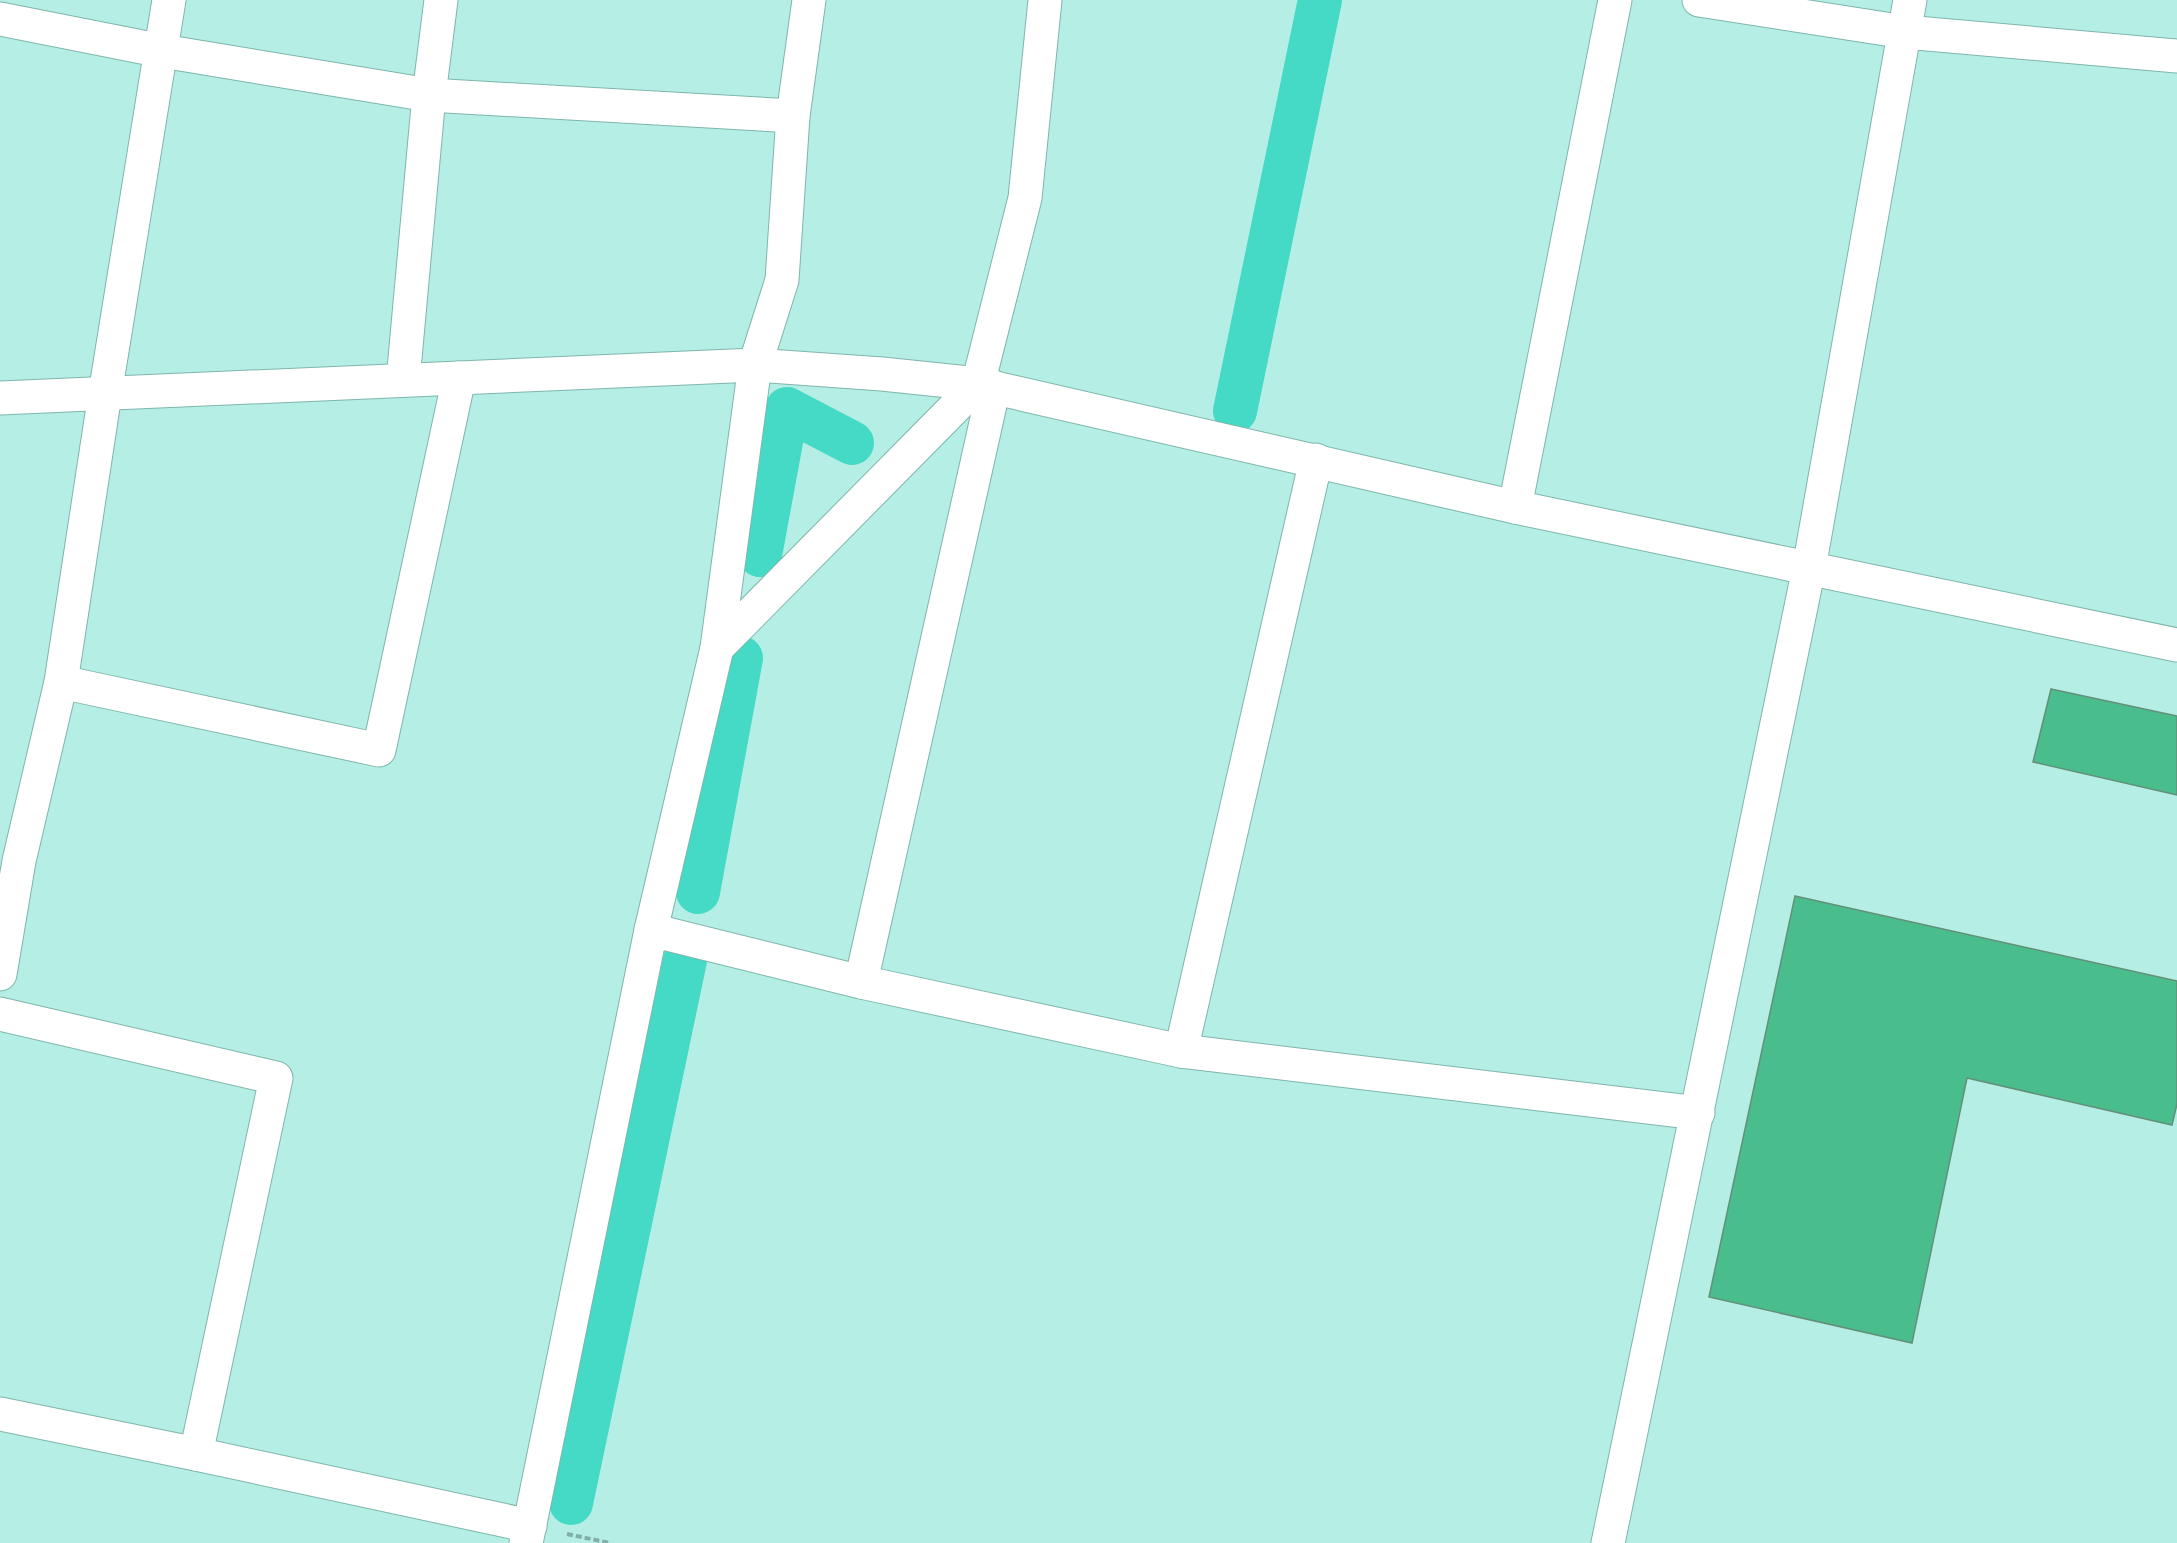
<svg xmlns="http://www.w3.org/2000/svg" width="2177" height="1543" font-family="'Asap Condensed',sans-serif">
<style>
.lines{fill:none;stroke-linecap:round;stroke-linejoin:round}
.canal{stroke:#44dac6;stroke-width:44}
.building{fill:#4abd8d;stroke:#63907a;stroke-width:1.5}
.street-casing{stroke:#7eb6ac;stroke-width:35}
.secondary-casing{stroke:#7eb6ac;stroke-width:35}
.path{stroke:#81afa7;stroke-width:4;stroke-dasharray:6 3;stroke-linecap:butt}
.street{stroke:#fff;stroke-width:33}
.secondary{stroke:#fff;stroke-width:33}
</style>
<rect width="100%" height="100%" fill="#b5eee4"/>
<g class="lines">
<!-- canal -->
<g class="canal">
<path d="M1235,411L1320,0"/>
<path d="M760,555L787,409L852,443"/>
<path d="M698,892L741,658"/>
<path d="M571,1503L685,960"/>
</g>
</g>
<!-- building -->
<g class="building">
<path d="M2051,689L2177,716V795L2033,762Z"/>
<path d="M1795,896L2177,981V1104L2172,1125L1967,1078L1912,1343L1709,1297Z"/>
</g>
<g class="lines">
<defs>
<g id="street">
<path d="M1699,0L1905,32L2177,56"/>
<path d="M0,19L162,51L429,95L793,116"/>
<path d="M755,365L782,280L793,116L809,0"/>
<path d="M403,380L429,95L441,0"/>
<path d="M978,384L1025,198L1045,0"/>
<path d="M1515,507L1615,0"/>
<path d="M1809,568L1910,0"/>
<path d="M61,682L379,750L459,378"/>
<path d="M651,930L861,982L1181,1051L1698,1113"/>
<path d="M0,974L19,861L61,682L105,394L169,0"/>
<path d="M861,982L994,387"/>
<path d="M0,1014L276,1078L196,1454"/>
<path d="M1181,1051L1316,460"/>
</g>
<g id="secondary">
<path d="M0,398L755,365L882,374L978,384L1515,507L2177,645"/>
<path d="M717,648L978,384"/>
<path d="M0,1414L196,1454L530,1526"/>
<path d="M526,1543L651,930L717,648L755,365"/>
<path d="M1608,1543L1809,568"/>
</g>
</defs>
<!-- street casing -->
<use href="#street" class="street-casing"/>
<!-- secondary casing -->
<use href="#secondary" class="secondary-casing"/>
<!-- path -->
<path class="path" d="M567,1534L610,1543"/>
<!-- street -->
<use href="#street" class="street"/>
<!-- secondary -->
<use href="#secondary" class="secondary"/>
</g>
</svg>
